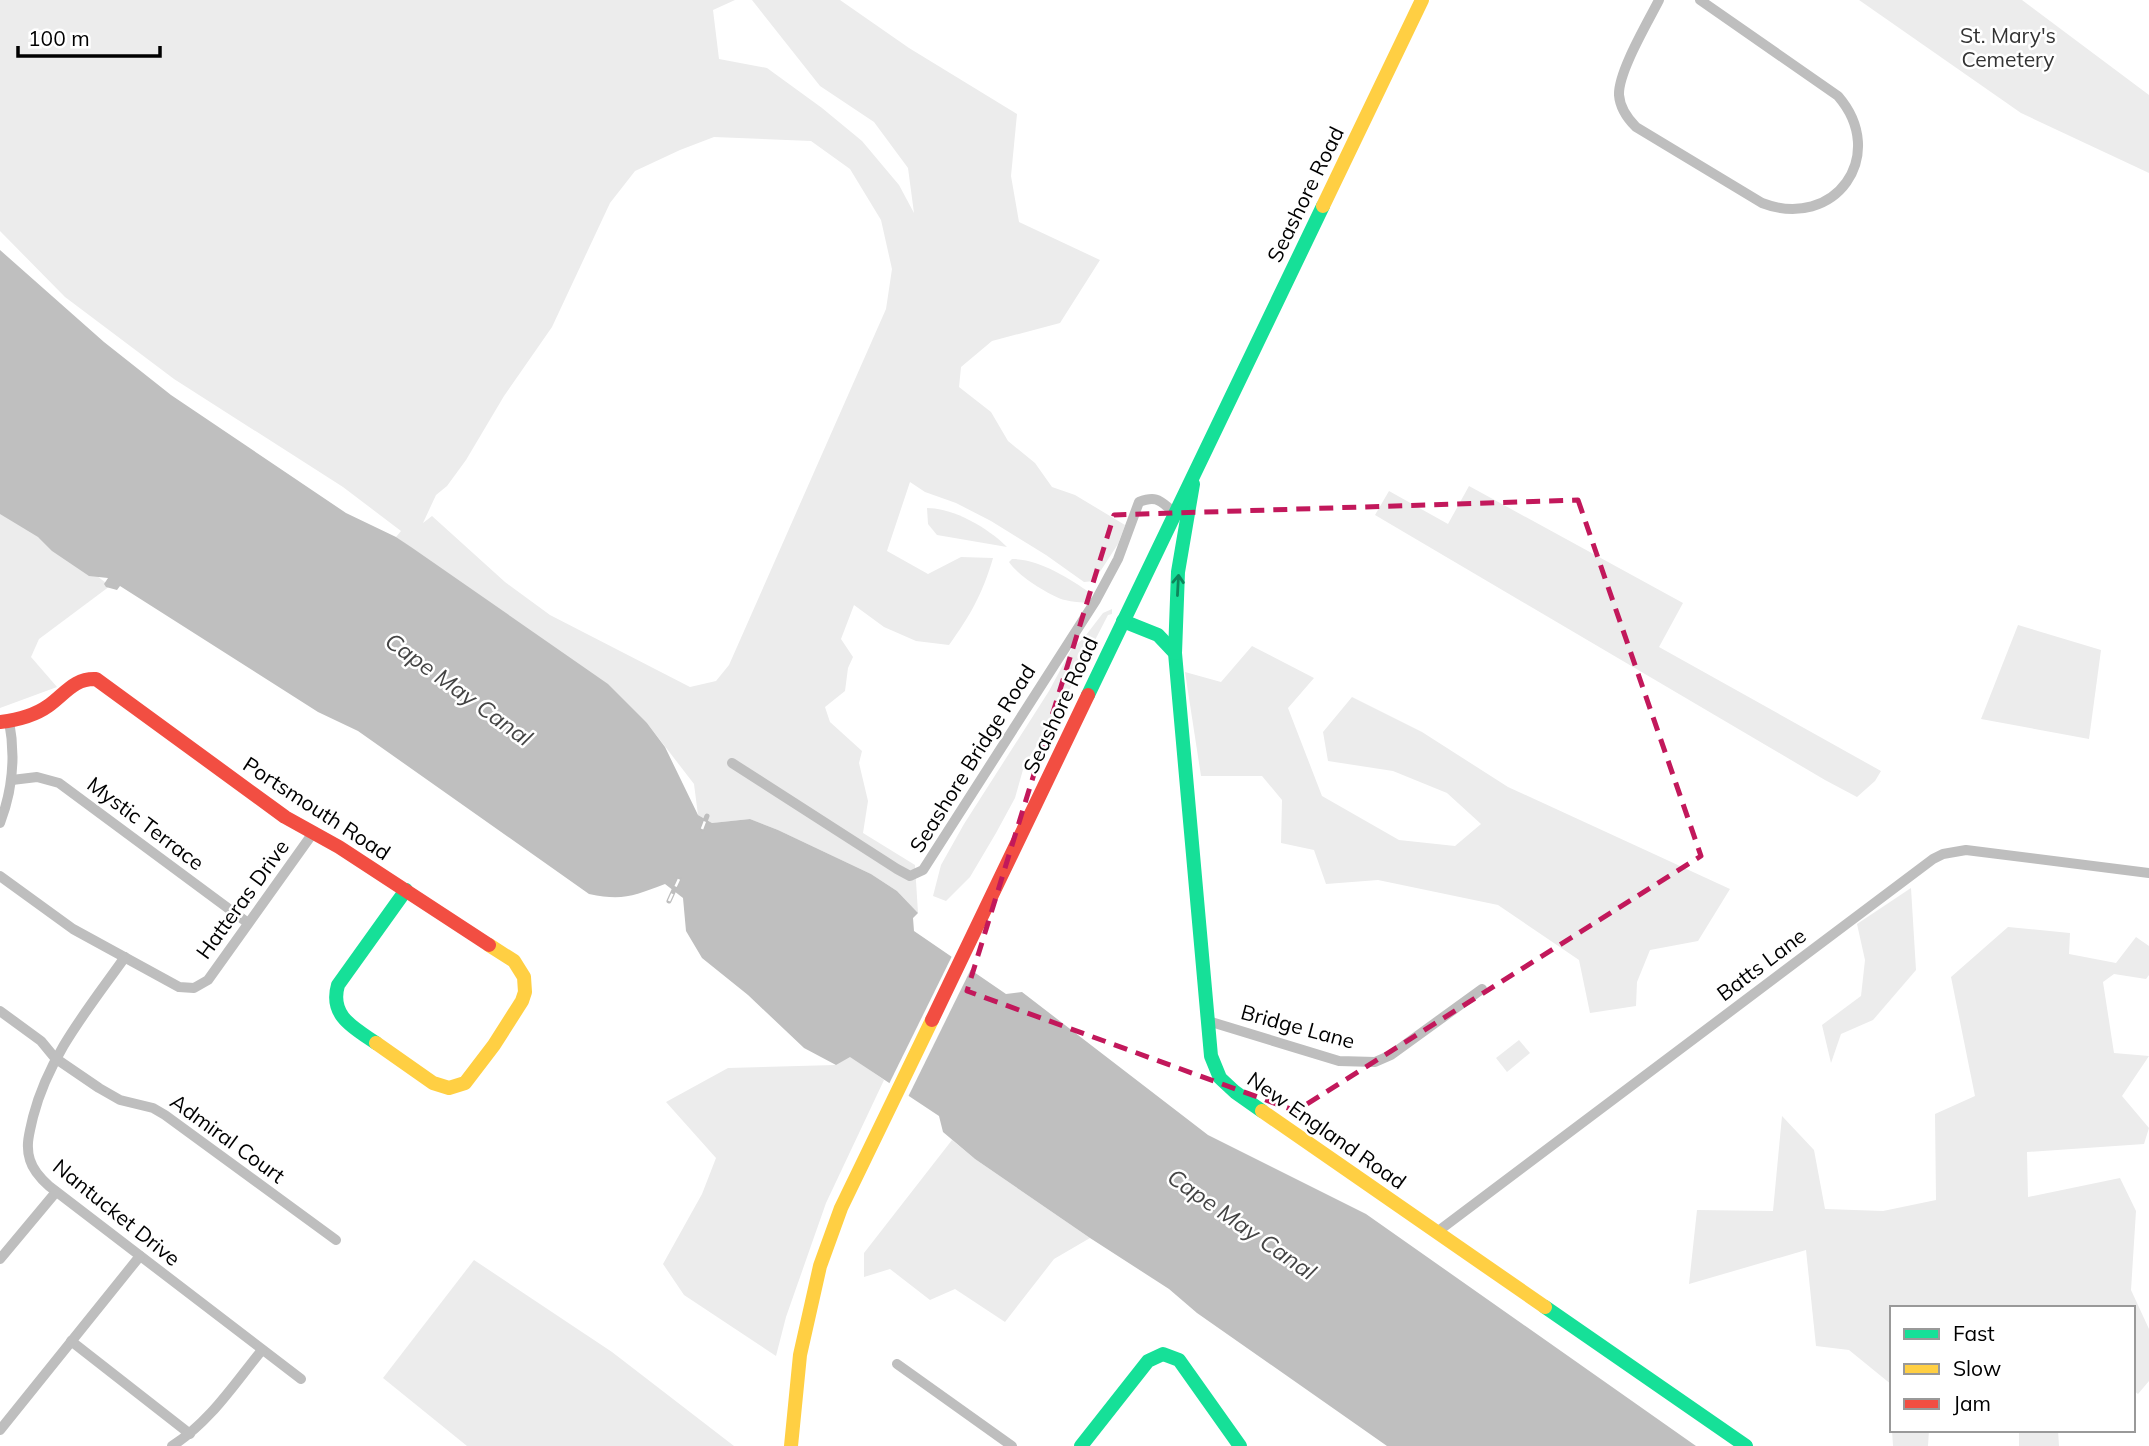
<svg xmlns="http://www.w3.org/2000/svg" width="2149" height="1446" font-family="Mulish,sans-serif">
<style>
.green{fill:#ececec;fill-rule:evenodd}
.water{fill:#bfbfbf}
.pier{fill:#fff}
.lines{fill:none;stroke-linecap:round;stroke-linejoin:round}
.street{stroke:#bebebe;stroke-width:10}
.fast{stroke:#16e098;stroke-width:14}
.slow{stroke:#ffcf43;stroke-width:14}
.jam{stroke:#f24e42;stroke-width:14}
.rail-casing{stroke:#bebebe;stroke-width:5}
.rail{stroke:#fff;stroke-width:2.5;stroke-dasharray:8;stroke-linecap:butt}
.oneway{stroke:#0d865b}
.marked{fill:none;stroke:#c2185b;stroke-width:5;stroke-dasharray:14 9;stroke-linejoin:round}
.labels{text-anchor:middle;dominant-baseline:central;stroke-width:5;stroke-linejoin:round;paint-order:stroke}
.park-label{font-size:21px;fill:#333;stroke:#fff}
.street-label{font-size:21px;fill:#000;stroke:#fff}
.water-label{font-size:23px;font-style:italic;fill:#444;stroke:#fff}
</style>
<rect width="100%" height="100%" fill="#fff"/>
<!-- green -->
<g class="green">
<path d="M0,0H735L713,10L719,59L767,68L822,108L862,141L899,185L914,213L908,168L874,122L820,86L752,0H840L909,48L1017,114L1011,176L1019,222L1100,260L1060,323L992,341L961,367L959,387L991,412L1008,441L1035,463L1052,487L1075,495L1125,525L1118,544L1094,581L1084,582L1046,555L991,521L956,503L925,492L910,482L887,551L928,574L961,557L993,558C983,593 970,616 949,645L916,641L884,627L854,605L841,639L853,657L848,668L845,691L825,707L830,722L862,751L859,763L868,801L863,833L915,865L918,913L897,891L871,874L778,830L750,819L712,823L698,815L694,784L647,723L471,590L396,537L401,531L343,487L174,379L65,297L0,231ZM714,137L811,141L850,169L881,220L892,269L886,309L729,665L716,681L690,687L550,615L505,582L432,516L423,523L436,495L447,486L466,460L504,396L552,327L610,203L635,171L680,150Z"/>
<path d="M1859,0H2022L2149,95V173L2021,113Z"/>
<path d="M1469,486L1683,603L1659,647L1881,771L1875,781L1857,797L1825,780L1375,515L1389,491L1448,524Z"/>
<path d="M0,508L19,516L110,586L39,639L31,657L57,687L0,708Z"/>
<path d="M927,508C954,508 988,528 1007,547L937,535L928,524Z"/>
<path d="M1012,559C1040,559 1068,578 1091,593L1088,603C1081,602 1072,602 1065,600C1050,596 1017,575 1009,562Z"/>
<path d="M1112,609V614L1108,615L1062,704L1024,766L1015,798L996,833L970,877L946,901L933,896L941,865L964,824L1049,691L1072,648L1083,639L1103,613Z"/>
<path d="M2018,625L2101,650L2089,739L1981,719Z"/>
<path d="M1252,646L1314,678L1288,708L1322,796L1399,840L1455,846L1481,824L1447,793L1393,771L1328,761L1323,732L1352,697L1422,732L1508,787L1730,889L1698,941L1650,950L1637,982L1636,1006L1590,1013L1579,960L1498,905L1378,880L1326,884L1314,850L1281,843L1282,800L1262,776H1201L1185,672L1221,682Z"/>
<path d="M1911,888L1916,970L1873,1020L1841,1034L1831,1063L1822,1025L1861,996L1865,960L1857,924Z"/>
<path d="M2008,927L2070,933L2069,954L2116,963L2136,937L2149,946V975L2146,979L2114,974L2103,982L2114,1053L2149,1056L2122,1096L2149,1128L2144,1144L2027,1152L2028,1197L2120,1178L2136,1211L2131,1290L2149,1329V1381L2138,1394L2133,1390V1308H1892V1385L1849,1350L1816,1346L1806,1250L1689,1284L1697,1210L1773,1211L1782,1116L1814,1150L1825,1209L1883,1211L1936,1200L1935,1114L1975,1096L1951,977Z"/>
<path d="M1519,1040L1530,1053L1507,1072L1496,1058Z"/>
<path d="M850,1056L884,1080L826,1203L786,1317L776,1356L684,1295L663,1264L702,1194L716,1158L666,1102L728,1068L835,1065Z"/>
<path d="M952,1140L975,1159L1090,1238L1054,1259L1005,1322L955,1289L930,1300L890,1269L864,1277V1253Z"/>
<path d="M474,1260L612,1352L734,1446H467L383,1378Z"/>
<path d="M1892,1430H1929L1928,1446H1893Z"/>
<path d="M2019,1430H2058L2059,1446H2019Z"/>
</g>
<!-- water -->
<path class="water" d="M0,250L104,342L171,395L346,513L396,537L411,547L608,684L647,723L665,747L698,815L712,823L750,819L778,830L871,874L897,891L918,913L913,918L914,931L1006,994L1022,992L1208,1135L1366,1214L1696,1446H1387L1197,1313L1169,1289L1090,1238L975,1159L943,1132L939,1116L850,1057L836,1065L804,1048L748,995L702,958L686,931L683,898L665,884C633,896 623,901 589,894L358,731L318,712L120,586L117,590L106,587L104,584L108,578L89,576L52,551L38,537L0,514Z"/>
<!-- pier -->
<path class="pier" d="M953,954L972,967L907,1099L888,1086Z"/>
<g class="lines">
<!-- street -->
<g class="street">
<path d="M1659,0C1648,22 1618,72 1619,95C1620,108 1627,118 1636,127L1762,203C1835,231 1889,155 1838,96L1700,0"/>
<path d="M732,763L897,869L910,876L923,870L1096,600L1118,559L1139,502C1157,495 1160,501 1174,512"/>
<path d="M12,780L37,777L59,783L248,923"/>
<path d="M0,823C13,789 16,757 9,721"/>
<path d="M0,876L73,929L179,987L194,988L208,980L313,833"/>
<path d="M125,957C89,1008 49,1055 33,1117C30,1131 25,1145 30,1160C33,1170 40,1178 49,1186L301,1379"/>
<path d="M0,1011L41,1041L55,1058L99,1088L120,1100L153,1108L165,1115L336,1240"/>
<path d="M1208,1021L1339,1061L1375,1062L1391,1055L1482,989"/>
<path d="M1437,1232L1933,859L1943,854L1966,850L2149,873"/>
<path d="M0,1259L56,1192"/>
<path d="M71,1341L190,1434"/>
<path d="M897,1364L1012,1446"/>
<path d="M0,1430L140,1256"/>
<path d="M172,1446C210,1422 234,1384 262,1350"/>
</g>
<!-- fast -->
<g class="fast">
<path d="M1123,621L1158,635L1175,653L1211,1056L1220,1078L1235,1092L1262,1111"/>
<path d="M1175,653L1178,572L1193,484"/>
<path d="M1088,695L1323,206"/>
<path d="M376,1043C354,1028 329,1016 338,985L406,890"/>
<path d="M1545,1307L1746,1446"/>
<path d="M1081,1446L1148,1361L1163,1354L1179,1360L1240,1446"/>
</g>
<!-- slow -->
<g class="slow">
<path d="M1323,206L1422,0"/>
<path d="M376,1043L433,1083L449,1088L465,1083L494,1045L522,1001L525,992L524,977L514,961L489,945"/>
<path d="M1262,1111L1545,1307"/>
<path d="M791,1446L800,1355L820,1266L841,1208L932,1020"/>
</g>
<!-- jam -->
<g class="jam">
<path d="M0,722C17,720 34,716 48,706C65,694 74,678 96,679L285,817L339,847L489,945"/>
<path d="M932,1020L1088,695"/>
</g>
<defs>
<g id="rail">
<path d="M702,829L707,816"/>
<path d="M669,901L679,879"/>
</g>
</defs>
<!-- rail casing -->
<use href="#rail" class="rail-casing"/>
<!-- rail -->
<use href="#rail" class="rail"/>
</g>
<!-- one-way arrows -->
<defs><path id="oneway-shaft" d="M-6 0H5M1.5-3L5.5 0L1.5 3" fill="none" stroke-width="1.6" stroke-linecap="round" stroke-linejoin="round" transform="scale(1.75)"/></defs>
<use class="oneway" href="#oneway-shaft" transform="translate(1178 585) rotate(-87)"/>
<!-- marked area -->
<path class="marked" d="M1578,500L1701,856L1296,1111L967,991L1114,515Z"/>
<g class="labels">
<!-- park labels -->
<g class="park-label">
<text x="2008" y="35">St. Mary's<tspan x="2008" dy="24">Cemetery</tspan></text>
</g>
<!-- street labels -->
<g class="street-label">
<text transform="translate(1305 194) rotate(-64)">Seashore Road</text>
<text transform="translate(1060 705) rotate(-65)">Seashore Road</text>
<text transform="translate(972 758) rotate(-58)">Seashore Bridge Road</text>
<text transform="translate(317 808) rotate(33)">Portsmouth Road</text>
<text transform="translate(146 823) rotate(37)">Mystic Terrace</text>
<text transform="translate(242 899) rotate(-54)">Hatteras Drive</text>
<text transform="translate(1761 964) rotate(-37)">Batts Lane</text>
<text transform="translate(1298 1026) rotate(15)">Bridge Lane</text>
<text transform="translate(1327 1130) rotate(35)">New England Road</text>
<text transform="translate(228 1138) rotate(36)">Admiral Court</text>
<text transform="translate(117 1212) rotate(39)">Nantucket Drive</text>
</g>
<!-- water labels -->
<g class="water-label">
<text transform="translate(459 689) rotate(36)">Cape May Canal</text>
<text transform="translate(1242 1224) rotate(35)">Cape May Canal</text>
</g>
</g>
<!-- legend -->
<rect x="1890" y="1306" width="245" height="126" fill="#ffffff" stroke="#999999" stroke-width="2"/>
<rect x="1904" y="1329" width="35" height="10" fill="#16e098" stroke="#999999" stroke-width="2"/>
<text x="1953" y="1341" font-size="21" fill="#000000">Fast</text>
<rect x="1904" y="1364" width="35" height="10" fill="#ffcf43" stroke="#999999" stroke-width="2"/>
<text x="1953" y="1376" font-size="21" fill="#000000">Slow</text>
<rect x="1904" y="1399" width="35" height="10" fill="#f24e42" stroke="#999999" stroke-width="2"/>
<text x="1953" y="1411" font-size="21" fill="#000000">Jam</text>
<!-- scale -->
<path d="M18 46v10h142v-10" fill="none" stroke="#000000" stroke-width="3.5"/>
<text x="28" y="46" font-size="21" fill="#000000" stroke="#ffffff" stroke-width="5" paint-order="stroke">100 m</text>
</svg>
